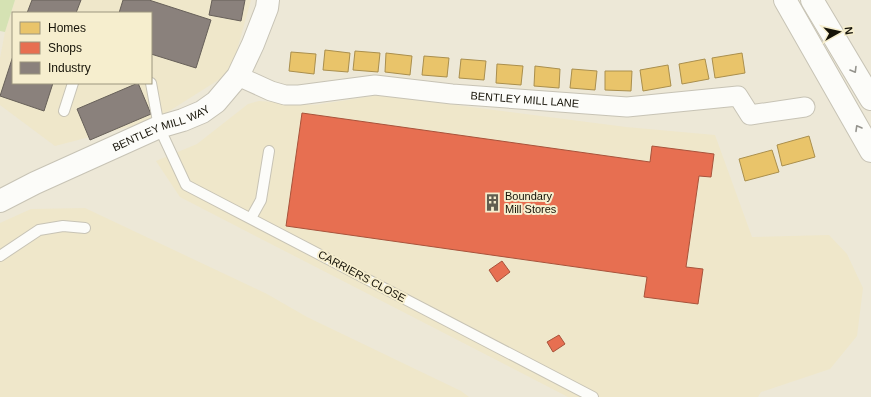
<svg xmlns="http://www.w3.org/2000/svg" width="871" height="397" font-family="Arial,sans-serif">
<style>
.built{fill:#efe7ca;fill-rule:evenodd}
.green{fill:#d5e2b3}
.homes{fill:#e9c46a;stroke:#aa8f4d}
.shops{fill:#e76f51;stroke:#a8533b}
.industry{fill:#8a817c;stroke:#676059}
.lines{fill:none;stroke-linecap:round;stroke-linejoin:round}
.lane-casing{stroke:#c7c3b5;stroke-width:12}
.street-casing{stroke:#c7c3b5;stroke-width:21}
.secondary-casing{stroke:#c7c3b5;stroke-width:24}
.highway-casing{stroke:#c7c3b5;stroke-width:24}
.lane{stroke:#fcfcf9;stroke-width:10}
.street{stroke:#fcfcf9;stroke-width:19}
.secondary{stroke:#fcfcf9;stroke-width:22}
.highway{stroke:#fcfcf9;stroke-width:22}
.oneway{stroke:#94938d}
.labels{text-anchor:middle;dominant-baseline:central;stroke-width:4;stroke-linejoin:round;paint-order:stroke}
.street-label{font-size:11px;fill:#161308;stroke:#f6eece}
.poi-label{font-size:11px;fill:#161308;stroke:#f6eece;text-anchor:start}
</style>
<rect width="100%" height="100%" fill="#ede8d7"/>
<!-- built -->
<g class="built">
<path d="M15,0H251L231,72L155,120L55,146L0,105V58L5,32ZM13,13H151V83H13Z"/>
<path d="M379,95L626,127L715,135L752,237L829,235L847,254L863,288L857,336L830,369L761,392L758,397H568L180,197L156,161L197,144L248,104L259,101L315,105Z"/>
<path d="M85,208L267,294L307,317L461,391L469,397H0V223L31,209Z"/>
</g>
<!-- green -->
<path class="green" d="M0,0H15L5,32L0,31Z"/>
<!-- homes -->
<g class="homes">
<path d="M325,50L350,53L348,72L323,70Z"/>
<path d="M355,51L380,53L378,72L353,70Z"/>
<path d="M291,52L316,54L314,74L289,71Z"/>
<path d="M386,53L412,56L410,75L385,72Z"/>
<path d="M742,53L745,73L715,78L712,58Z"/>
<path d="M424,56L449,58L447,77L422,75Z"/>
<path d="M461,59L486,61L484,80L459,78Z"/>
<path d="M705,59L709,79L682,84L679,64Z"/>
<path d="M497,64L523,66L521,85L496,83Z"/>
<path d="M668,65L671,86L643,91L640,70Z"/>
<path d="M535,66L560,69L559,88L534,86Z"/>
<path d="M572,69L597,71L595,90L570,88Z"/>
<path d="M605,71H632L631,91L605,90Z"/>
<path d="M809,136L815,157L782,166L777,145Z"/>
<path d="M772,150L779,172L745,181L739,159Z"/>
</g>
<!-- shops -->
<g class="shops">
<path d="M302,113L650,162L652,146L714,154L711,177L699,176L686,267L703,269L698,304L644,297L647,277L286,226Z"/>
<path d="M502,261L510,272L497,282L489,270Z"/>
<path d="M559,335L565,344L553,352L547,342Z"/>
</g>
<!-- industry -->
<g class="industry">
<path d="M32,0H81L76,13H27Z"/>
<path d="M123,0H149L211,20L196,68L151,54V13H119Z"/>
<path d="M212,0H245L241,21L209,15Z"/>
<path d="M13,56V83H53L44,111L0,96Z"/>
<path d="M138,83L151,114L90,140L77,109Z"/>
</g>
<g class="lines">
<defs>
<g id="lane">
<path d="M151,83L159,127L186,185L593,397"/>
<path d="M64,111L73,83"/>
<path d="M251,218L261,200L269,151"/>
<path d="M0,256L39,230L63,226L85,228"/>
</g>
<g id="street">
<path id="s1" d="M238,76L271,91L285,95H299L375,85L452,94L627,107L738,96L750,115L805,107"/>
</g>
<g id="secondary">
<path id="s2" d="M0,201L35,183L159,127L183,120L202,112L216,102L238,76L253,44L267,8L268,0"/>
</g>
<g id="highway">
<path d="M785,0L871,151"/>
<path d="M812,0L871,99"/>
</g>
</defs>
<!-- lane casing -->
<use href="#lane" class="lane-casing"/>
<!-- street casing -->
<use href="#street" class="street-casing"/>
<!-- secondary casing -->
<use href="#secondary" class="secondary-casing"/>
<!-- highway casing -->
<use href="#highway" class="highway-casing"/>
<!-- lane -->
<use href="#lane" class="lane"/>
<!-- street -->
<use href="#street" class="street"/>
<!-- secondary -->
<use href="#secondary" class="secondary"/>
<!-- highway -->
<use href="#highway" class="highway"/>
</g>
<!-- one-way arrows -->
<defs><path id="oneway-chevron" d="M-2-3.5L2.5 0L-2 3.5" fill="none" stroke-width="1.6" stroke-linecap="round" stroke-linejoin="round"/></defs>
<g class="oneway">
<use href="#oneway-chevron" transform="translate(854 70) rotate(59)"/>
<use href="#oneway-chevron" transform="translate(858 128) rotate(-120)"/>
</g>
<!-- icons -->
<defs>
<symbol id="building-bare" viewBox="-9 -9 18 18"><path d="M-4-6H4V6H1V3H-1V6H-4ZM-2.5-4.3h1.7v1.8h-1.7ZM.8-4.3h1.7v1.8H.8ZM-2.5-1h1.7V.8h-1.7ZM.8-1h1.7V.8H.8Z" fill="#615e50" stroke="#f6eece" stroke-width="2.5" paint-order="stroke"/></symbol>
</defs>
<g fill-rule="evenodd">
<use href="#building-bare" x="480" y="190" width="25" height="25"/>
</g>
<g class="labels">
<!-- street labels -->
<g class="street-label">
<text stroke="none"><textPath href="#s1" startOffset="292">BENTLEY MILL LANE</textPath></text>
<text stroke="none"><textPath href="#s2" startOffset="177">BENTLEY MILL WAY</textPath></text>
<text transform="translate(362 276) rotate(28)">CARRIERS CLOSE</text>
</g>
<!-- poi labels -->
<g class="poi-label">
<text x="505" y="196">Boundary<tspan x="505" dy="13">Mill Stores</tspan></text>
</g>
</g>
<!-- legend -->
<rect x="12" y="12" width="140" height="72" fill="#f6eece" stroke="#9c967f"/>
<rect x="20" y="22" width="20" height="12" fill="#e9c46a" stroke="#9c967f"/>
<text x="48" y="32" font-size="12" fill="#161308">Homes</text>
<rect x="20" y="42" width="20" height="12" fill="#e76f51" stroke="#9c967f"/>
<text x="48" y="52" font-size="12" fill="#161308">Shops</text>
<rect x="20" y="62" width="20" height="12" fill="#8a817c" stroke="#9c967f"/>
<text x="48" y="72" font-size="12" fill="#161308">Industry</text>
<!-- north arrow -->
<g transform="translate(839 32) rotate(82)" stroke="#f6eece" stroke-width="3" paint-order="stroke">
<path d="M0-3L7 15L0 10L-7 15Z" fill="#161308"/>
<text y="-6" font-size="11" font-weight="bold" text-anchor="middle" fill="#161308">N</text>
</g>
</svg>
